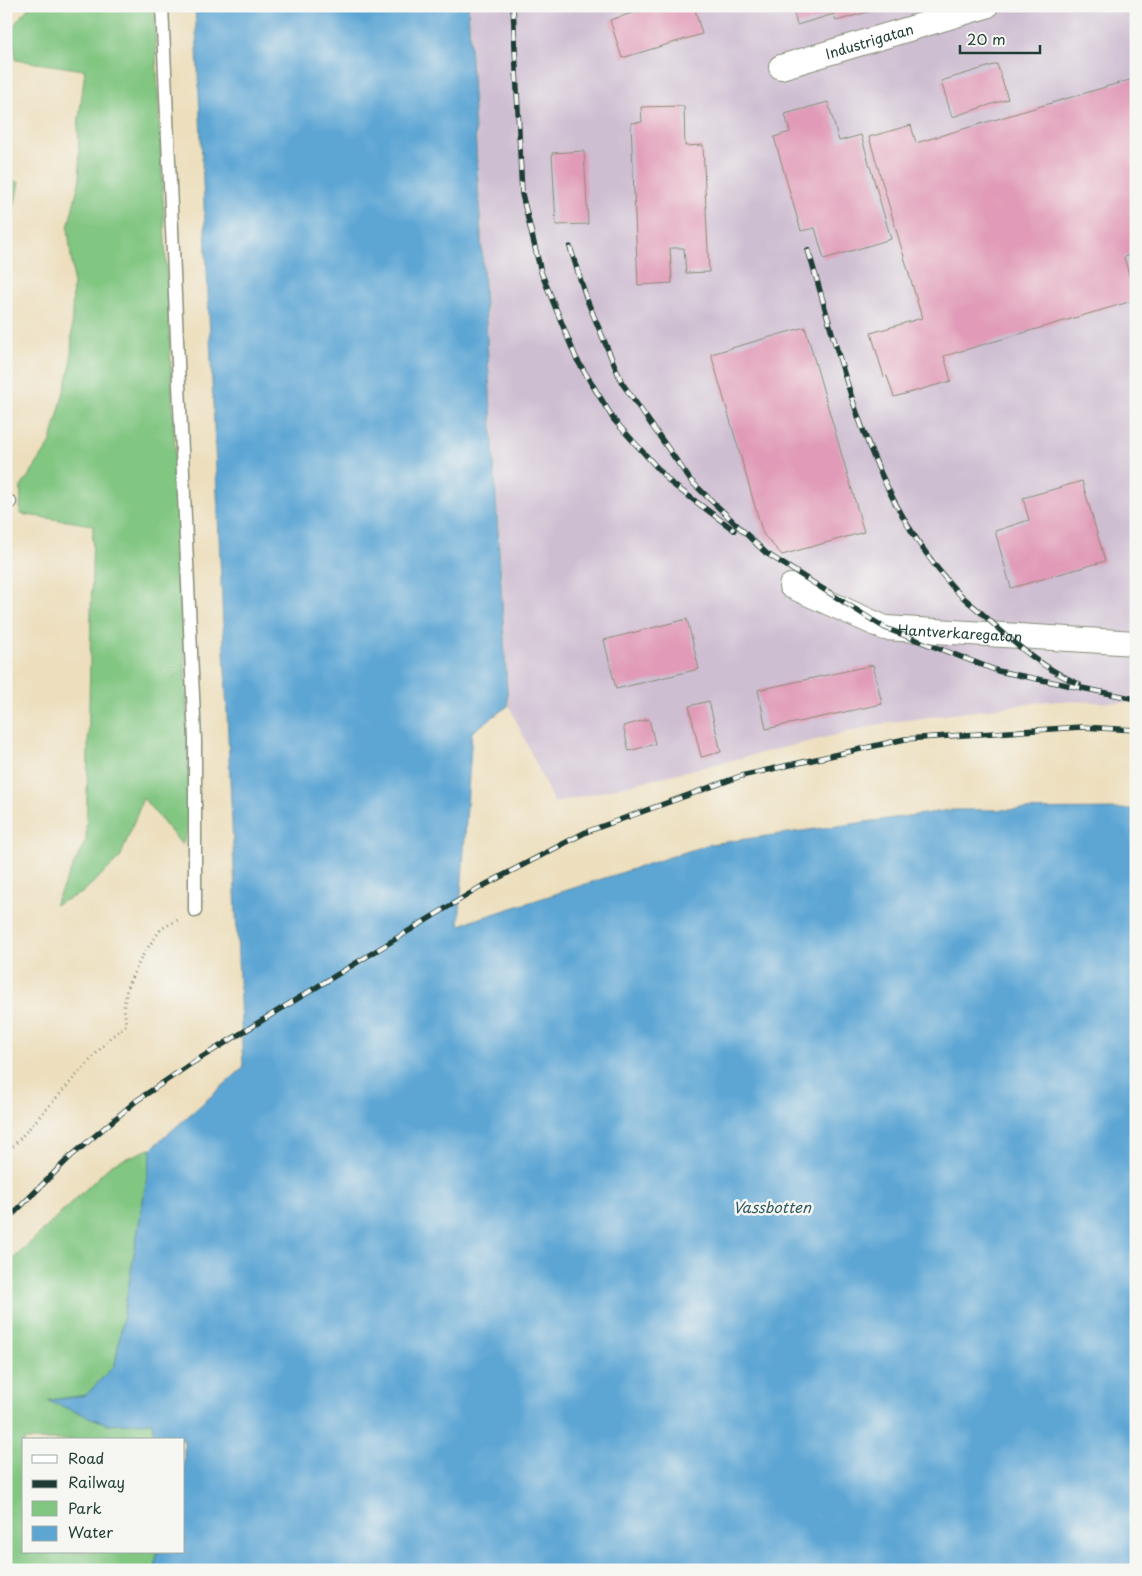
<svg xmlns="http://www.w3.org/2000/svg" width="1142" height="1576" font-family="'Playpen Sans',sans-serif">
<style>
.industrial{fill:#cebed1}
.green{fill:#81c681;stroke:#50825a}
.water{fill:#5da6d4;stroke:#3e7284}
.building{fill:#e19bb8}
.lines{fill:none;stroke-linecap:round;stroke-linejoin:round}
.service-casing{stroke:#868e79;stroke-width:15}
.minor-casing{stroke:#868e79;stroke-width:26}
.path{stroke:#868e79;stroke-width:3;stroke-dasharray:1 4;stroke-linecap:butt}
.service{stroke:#fff;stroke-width:12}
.minor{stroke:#fff;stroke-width:24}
.rail-casing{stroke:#1f3d34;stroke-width:5.5}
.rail{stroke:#f6f6f2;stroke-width:4;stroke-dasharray:11;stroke-linecap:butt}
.labels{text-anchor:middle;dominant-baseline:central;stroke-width:5;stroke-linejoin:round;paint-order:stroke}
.street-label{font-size:14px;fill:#1f3d34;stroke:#f6f6f2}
.water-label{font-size:15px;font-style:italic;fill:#325c64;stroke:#f6f6f2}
</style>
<rect width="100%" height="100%" fill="#f6f6f2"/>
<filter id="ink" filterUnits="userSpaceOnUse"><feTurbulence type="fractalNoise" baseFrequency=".02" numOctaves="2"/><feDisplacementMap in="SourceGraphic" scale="10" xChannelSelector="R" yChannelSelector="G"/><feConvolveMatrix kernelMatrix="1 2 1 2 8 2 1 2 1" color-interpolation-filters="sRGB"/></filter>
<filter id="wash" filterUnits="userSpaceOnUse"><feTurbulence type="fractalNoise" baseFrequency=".0096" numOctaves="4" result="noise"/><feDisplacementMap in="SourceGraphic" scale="20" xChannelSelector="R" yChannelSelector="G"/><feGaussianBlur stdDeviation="1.12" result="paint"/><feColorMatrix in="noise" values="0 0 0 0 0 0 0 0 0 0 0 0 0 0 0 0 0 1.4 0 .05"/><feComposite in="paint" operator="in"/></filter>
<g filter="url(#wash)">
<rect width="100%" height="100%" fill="#eddfbe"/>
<!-- industrial -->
<path class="industrial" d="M469,6H1136V703L1048,701L886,723L554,803L509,705Z"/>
<!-- green -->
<g class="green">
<path d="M30,6H151L154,9L186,681L190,823L182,845L143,798L120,858L82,893L54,905L86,840L93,525L20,514L21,487L50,444L71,365L73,274L68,228L80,178L78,126L85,70L16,60L12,27Z"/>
<path d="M6,180L19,182L6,252Z"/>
<path d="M152,1148L115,1365L86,1395L49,1400L107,1424L152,1422L155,1440H24V1552H157L155,1570H6V1266L112,1164Z"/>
</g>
<!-- water -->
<path class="water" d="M195,6H468L508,706L472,732L459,925L710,844L951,810L1136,809V1570H155L157,1552H184V1440H155L152,1422L107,1424L48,1401L86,1395L115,1365L152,1148L243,1068Z"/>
<g id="blocks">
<!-- building -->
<g class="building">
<path d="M655,6H694L702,34L622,58L610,20Z"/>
<path d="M792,6H885V7L836,21L834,14L797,25Z"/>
<path d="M997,64L1008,99L952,117L941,81Z"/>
<path d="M1136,78V253L1124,257L1136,300L944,356L951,381L894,397L887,376L884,377L871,333L922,318L869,137L911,125L916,143Z"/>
<path d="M828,102L839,141L861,135L891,239L824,259L815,228L801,231L774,137L790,132L785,114Z"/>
<path d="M684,106L685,146L703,145L709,272L686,273L684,248H670L672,283L638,285L631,123L642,122L641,107Z"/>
<path d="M584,151L588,224L556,225L552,153Z"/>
<path d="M805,327L864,532L782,555L763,534L711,354Z"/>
<path d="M1082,481L1105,561L1011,588L995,531L1029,520L1023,498Z"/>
<path d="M687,619L699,669L616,689L604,640Z"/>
<path d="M873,665L882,704L766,729L758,690Z"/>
<path d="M709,701L721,752L701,757L689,706Z"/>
<path d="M649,719L655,744L629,751L623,726Z"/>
</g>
</g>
</g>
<g filter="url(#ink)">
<use href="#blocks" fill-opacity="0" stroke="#868e79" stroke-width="1"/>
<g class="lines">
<defs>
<g id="service">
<path d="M162,6L195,740V911"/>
<path d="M6,501L10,502"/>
</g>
<g id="minor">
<path id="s1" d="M781,67L986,6"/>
<path id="s2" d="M791,586L885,628L1136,643"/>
</g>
</defs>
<!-- service casing -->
<use href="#service" class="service-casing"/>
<!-- minor casing -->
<use href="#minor" class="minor-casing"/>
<!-- path -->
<path class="path" d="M6,1154L110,1038L126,1025L124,1007L127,987L144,953L161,929L179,919"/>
<!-- service -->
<use href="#service" class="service"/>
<!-- minor -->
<use href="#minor" class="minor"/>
<defs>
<g id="rail">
<path d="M513,6L522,194L541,272L576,358L614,420L671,483L734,530"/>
<path d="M570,247L587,300L622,383L691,481L766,553L885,628L998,671L1136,699"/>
<path d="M808,250C844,368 867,489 951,585C961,597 975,607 987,618C1014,644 1044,669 1079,684"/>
<path d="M6,1221L70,1157L136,1101L189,1065L479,888L586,832L741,776L905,739L1081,727L1136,730"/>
</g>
</defs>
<!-- rail casing -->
<use href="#rail" class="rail-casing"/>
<!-- rail -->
<use href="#rail" class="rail"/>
</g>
</g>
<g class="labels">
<!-- street labels -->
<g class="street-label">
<text stroke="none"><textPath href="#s1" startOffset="92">Industrigatan</textPath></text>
<text stroke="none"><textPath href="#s2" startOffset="178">Hantverkaregatan</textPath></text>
</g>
<!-- water labels -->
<g class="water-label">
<text x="772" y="1206">Vassbotten</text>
</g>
</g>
<!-- margin -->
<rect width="1142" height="1576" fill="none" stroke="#f6f6f2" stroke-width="25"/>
<!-- legend -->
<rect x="22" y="1438" width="162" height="115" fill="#f6f6f2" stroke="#a0aca6"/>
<rect x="32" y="1455" width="25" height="8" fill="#ffffff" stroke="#a0aca6"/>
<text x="68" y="1464" font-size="15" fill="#1f3d34">Road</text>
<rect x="32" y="1480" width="25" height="8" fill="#1f3d34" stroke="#a0aca6"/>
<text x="68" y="1488" font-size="15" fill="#1f3d34">Railway</text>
<rect x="32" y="1501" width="25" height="15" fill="#81c681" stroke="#a0aca6"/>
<text x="68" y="1514" font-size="15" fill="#1f3d34">Park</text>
<rect x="32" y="1526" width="25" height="15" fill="#5da6d4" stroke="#a0aca6"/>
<text x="68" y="1538" font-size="15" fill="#1f3d34">Water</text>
<!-- scale -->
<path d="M960 45v8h80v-8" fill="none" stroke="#1f3d34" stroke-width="2.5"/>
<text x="967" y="45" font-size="15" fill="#1f3d34" stroke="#f6f6f2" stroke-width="4" paint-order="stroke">20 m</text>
</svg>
